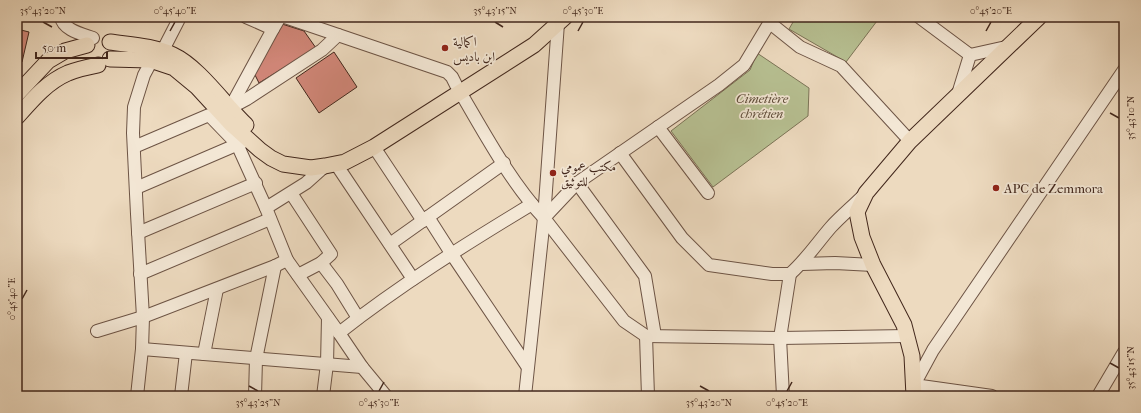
<svg xmlns="http://www.w3.org/2000/svg" width="1141" height="413" font-family="'IM FELL French Canon',Amiri,serif">
<style>
.green{fill:#b7c092;stroke:#7c7457}
.building{fill:#d28779;stroke:#42271c}
.lines{fill:none;stroke-linecap:round;stroke-linejoin:round}
.minor-casing{stroke:#6d5445;stroke-width:14}
.major-casing{stroke:#42271c;stroke-width:17}
.minor{stroke:#f3e7d5;stroke-width:12}
.major{stroke:#eddabf;stroke-width:15}
.ticks{fill:none;stroke:#42271c;stroke-width:1.5}
.poi-dot{fill:#8f2418;stroke:#f3e7d5;stroke-width:1.5}
.labels{text-anchor:middle;dominant-baseline:central;stroke-width:3.5;stroke-linejoin:round;paint-order:stroke}
.poi-label{font-size:13px;fill:#42271c;stroke:#f3e7d5;text-anchor:start}
.park-label{font-size:13px;font-style:italic;fill:#5f4d3a;stroke:#f3e7d5}
.neatline{fill:none;stroke:#42271c;stroke-width:1.5}
.ticks-label{font-size:10px;text-anchor:middle;fill:#42271c}
</style>
<rect width="100%" height="100%" fill="#eddabf"/>
<filter id="stains"><feTurbulence type="fractalNoise" baseFrequency=".005" numOctaves="4"/><feColorMatrix values="0 0 0 0 .2 0 0 0 0 .09 0 0 0 0 .02 0 0 0 .5 -.17"/></filter>
<radialGradient id="worn" r=".72"><stop offset=".6" stop-color="#630" stop-opacity="0"/><stop offset="1" stop-color="#630" stop-opacity=".3"/></radialGradient>
<!-- green -->
<g class="green">
<path d="M796,17H880L846,62L789,29Z"/>
<path d="M757,53L809,88L808,116L713,187L671,131L750,70Z"/>
</g>
<!-- building -->
<g class="building">
<path d="M282,24L304,31L316,48L259,83L254,73Z"/>
<path d="M17,29L29,32L22,62L17,60Z"/>
<path d="M334,52L357,87L319,113L296,78Z"/>
</g>
<g class="lines">
<defs>
<g id="minor">
<path d="M61,17C63,30 82,34 93,38"/>
<path d="M246,17L273,29L280,17"/>
<path d="M285,17L447,72L452,77L456,85C483,130 508,179 544,218"/>
<path d="M773,17L744,65L719,85L577,183L544,218L624,321L646,336L780,338L907,336"/>
<path d="M919,17L970,55"/>
<path d="M770,23L800,47L841,66L910,141"/>
<path d="M958,94L970,55L1006,47"/>
<path d="M230,108L247,99L322,50L338,35"/>
<path d="M230,108L273,29"/>
<path d="M658,127L708,193"/>
<path d="M134,147L209,115L237,144L266,208L287,260L339,333L362,367L386,396"/>
<path d="M374,147L423,221"/>
<path d="M620,153L682,238L709,265L772,274H790L780,338L783,396"/>
<path d="M336,164L413,279"/>
<path d="M577,183L645,276L655,336"/>
<path d="M136,188L243,142"/>
<path d="M291,193L331,254L321,263L298,275"/>
<path d="M266,208L306,183L325,166"/>
<path d="M428,217L451,253L527,366"/>
<path d="M138,233L256,183"/>
<path d="M390,244L504,163"/>
<path d="M321,263L337,284L358,318"/>
<path d="M802,264L835,263L873,265"/>
<path d="M140,274L270,219"/>
<path d="M790,274C806,260 817,243 831,227C840,217 852,207 862,197"/>
<path d="M97,331L143,317L275,266L287,260"/>
<path d="M339,333C400,285 466,244 532,204"/>
<path d="M646,336L648,396"/>
<path d="M142,349L362,367"/>
<path d="M204,354L217,289"/>
<path d="M137,396L142,349L143,317L137,214L133,133L134,107L144,75L152,60L162,52L180,17"/>
<path d="M181,396L186,353"/>
<path d="M255,396L256,359L275,266"/>
<path d="M323,396L327,364L328,318"/>
<path d="M525,396L544,218L558,23"/>
<path d="M992,396L914,385L933,350L1124,70"/>
<path d="M1098,396L1124,352"/>
</g>
<g id="major">
<path d="M110,42C131,45 154,46 173,55C199,67 225,105 246,125"/>
<path d="M110,59L150,60L174,68L197,87L231,124L260,150L271,158L283,164L311,168L325,166L345,162L374,147L534,45L565,17"/>
<path d="M17,94L48,61L65,51L87,45"/>
<path d="M17,117C32,100 47,82 68,73C78,69 88,67 98,65"/>
<path d="M914,396L912,356L904,325L873,265L862,237L857,212L866,193L910,141L1039,17"/>
</g>
</defs>
<!-- minor casing -->
<use href="#minor" class="minor-casing"/>
<!-- major casing -->
<use href="#major" class="major-casing"/>
<!-- minor -->
<use href="#minor" class="minor"/>
<!-- major -->
<use href="#major" class="major"/>
</g>
<!-- ticks -->
<path class="ticks" d="M43,22L52,27M495,22L503,27M170,31L175,22M578,31L583,22M986,31L991,22M1110,113L1119,118M22,299L27,290M1110,363L1119,368M249,386L258,391M700,386L709,391M379,391L384,382M787,391L792,382"/>
<!-- markers -->
<g class="poi-dot">
<circle cx="445" cy="48" r="4"/>
<circle cx="553" cy="173" r="4"/>
<circle cx="996" cy="188" r="4"/>
</g>
<g class="labels">
<!-- poi labels -->
<g class="poi-label">
<text x="453" y="41">اكمالية<tspan x="453" dy="15">ابن باديس</tspan></text>
<text x="561" y="166">مكتب عمومي<tspan x="561" dy="15">للتوثيق</tspan></text>
<text x="1004" y="188">APC de Zemmora</text>
</g>
<!-- park labels -->
<g class="park-label">
<text x="762" y="98">Cimetière<tspan x="762" dy="15">chrétien</tspan></text>
</g>
</g>
<!-- margin -->
<rect width="1141" height="413" fill="none" stroke="#eddabf" stroke-width="44"/>
<!-- scale -->
<path d="M36 52v6h71v-6" fill="none" stroke="#42271c" stroke-width="2"/>
<text x="42" y="52" font-size="12" fill="#42271c" stroke="#f3e7d5" stroke-width="3" paint-order="stroke">50 m</text>
<rect x="22" y="22" width="1097" height="369" class="neatline"/>
<g class="ticks-label">
<text x="43" y="14">35°43'20"N</text>
<text x="175" y="14">0°45'40"E</text>
<text x="495" y="14">35°43'15"N</text>
<text x="583" y="14">0°45'30"E</text>
<text x="991" y="14">0°45'20"E</text>
<text transform="translate(1130 118) rotate(-90)" y="4">35°43'10"N</text>
<text transform="translate(11 299) rotate(-90)" y="4">0°45'40"E</text>
<text transform="translate(1130 368) rotate(-90)" y="4">35°43'15"N</text>
<text x="258" y="406">35°43'25"N</text>
<text x="379" y="406">0°45'30"E</text>
<text x="709" y="406">35°43'20"N</text>
<text x="787" y="406">0°45'20"E</text>
</g>
<rect width="100%" height="100%" filter="url(#stains)"/>
<rect width="100%" height="100%" fill="url(#worn)"/>
</svg>
